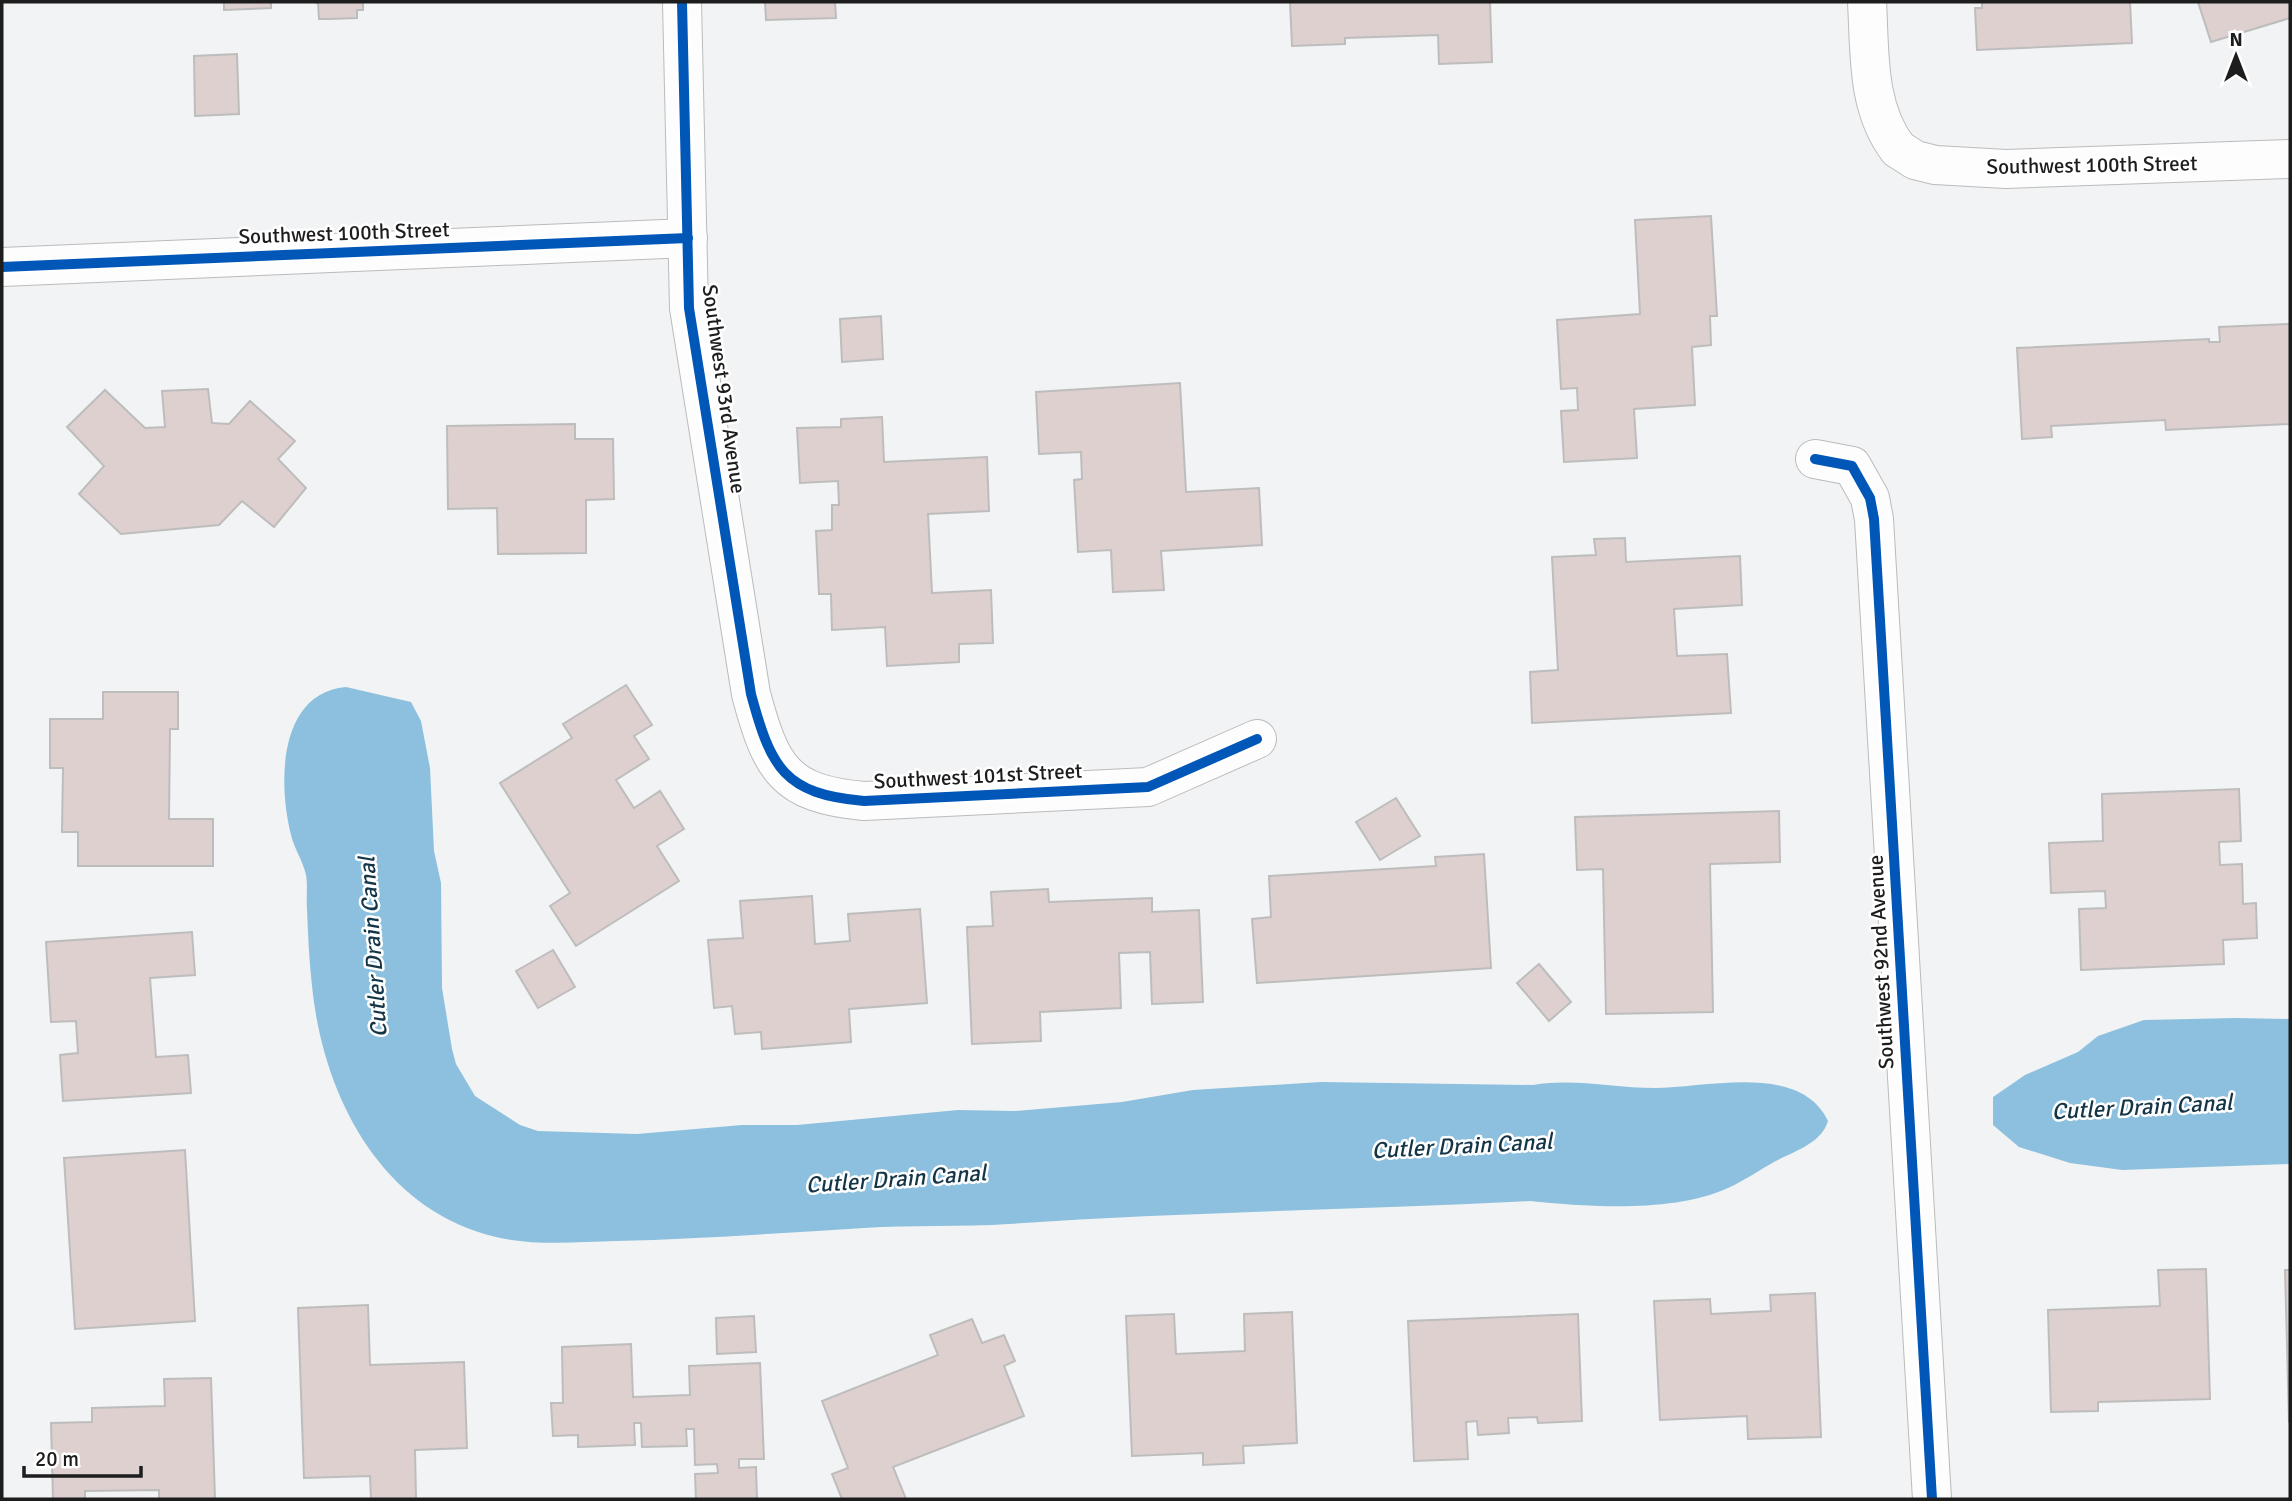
<svg xmlns="http://www.w3.org/2000/svg" width="2292" height="1501" font-family="Signika,sans-serif">
<style>
.water{fill:#8cc0de}
.building{fill:#ded0ce;stroke:#bdbdbe;stroke-width:2}
.lines{fill:none;stroke-linecap:round;stroke-linejoin:round}
.minor-casing{stroke:#bbbbbc;stroke-width:40}
.tertiary-casing{stroke:#bbbbbc;stroke-width:40}
.minor{stroke:#fdfdfd;stroke-width:38}
.tertiary{stroke:#fdfdfd;stroke-width:38}
.cycleway-casing{stroke:#fff;stroke-width:15}
.cycleway{stroke:#0057b8;stroke-width:10}
.labels{text-anchor:middle;dominant-baseline:central;stroke-width:5;stroke-linejoin:round;paint-order:stroke}
.street-label{font-size:21px;fill:#1d1d1e;stroke:#fff}
.water-label{font-size:23px;font-style:italic;fill:#143547;stroke:#fff}
</style>
<rect width="100%" height="100%" fill="#f2f3f4"/>
<!-- water -->
<g class="water">
<path d="M346,687L411,702L421,721L430,768L434,851L441,883L442,988L452,1049L456,1064L475,1096L520,1125L538,1131L637,1134L742,1125H797L958,1110L1015,1111L1122,1102L1193,1090L1321,1082L1533,1085C1574,1078 1613,1088 1655,1088C1706,1088 1800,1062 1828,1121C1821,1144 1794,1151 1774,1162C1759,1170 1744,1181 1728,1188C1673,1213 1589,1207 1530,1201C1356,1210 1182,1212 1009,1224C961,1227 912,1225 864,1228C781,1233 699,1239 616,1241C577,1242 534,1246 496,1237C381,1210 323,1096 312,986C309,960 308,934 307,909C306,898 308,885 306,875C303,861 294,848 291,835C278,784 278,693 346,687Z"/>
<path d="M2235,1018L2290,1019V1164L2122,1170L2070,1163L2019,1147L1993,1125V1097L2025,1075L2078,1052L2098,1036L2144,1020Z"/>
</g>
<!-- building -->
<g class="building">
<path d="M224,2H271V8L224,10Z"/>
<path d="M363,2V10H357V18L330,19H319L318,3L313,2Z"/>
<path d="M765,2H835L836,18L766,20Z"/>
<path d="M1290,2H1490L1492,62L1439,64L1438,35L1345,38V44L1292,46Z"/>
<path d="M1982,2H2130L2132,43L1977,50L1975,8H1982Z"/>
<path d="M2198,2H2290V18L2211,42Z"/>
<path d="M237,54L239,114L195,116L194,56Z"/>
<path d="M1711,216L1717,316H1710L1711,345L1692,347L1695,405L1634,409L1637,458L1564,462L1561,411L1578,410L1577,388L1561,389L1557,320L1640,314L1635,220Z"/>
<path d="M881,316L883,359L842,362L840,319Z"/>
<path d="M2290,324V424L2166,430L2165,420L2051,426L2052,437L2022,439L2017,348L2209,339V342H2220L2219,327Z"/>
<path d="M1180,383L1186,492L1259,488L1262,545L1161,551L1164,590L1113,592L1111,550L1078,552L1074,480L1082,479L1081,452L1039,454L1036,392Z"/>
<path d="M208,389L212,423L229,424L250,401L295,441L278,459L306,488L274,527L242,501L219,525L121,534L79,494L104,466L67,427L105,390L145,428L165,427L162,391Z"/>
<path d="M882,417L884,462L987,457L989,511L928,514L932,593L991,590L993,643L959,644V662L887,666L885,627L832,630L831,594H819L816,531L832,530V505H839L838,481L800,483L797,428L841,427V419Z"/>
<path d="M575,424V439H613L614,499L586,500V553L498,554L497,508L448,509L447,426Z"/>
<path d="M1625,538L1626,562L1740,556L1742,605L1674,609L1677,656L1727,654L1731,713L1532,723L1530,672L1558,670L1552,557L1596,555L1594,539Z"/>
<path d="M626,685L652,725L634,736L649,759L616,780L634,808L660,791L684,829L657,846L679,881L576,946L550,906L570,893L500,783L572,738L563,724Z"/>
<path d="M103,692H178V729H170L169,819H213V866H78V832H62L63,768H50V719H103Z"/>
<path d="M2239,789L2241,841L2219,842L2220,865L2242,864L2243,904L2256,903L2257,938L2223,940L2224,964L2081,970L2079,909L2106,908L2105,891L2051,893L2049,843L2103,841L2102,794Z"/>
<path d="M1396,798L1420,836L1380,860L1356,822Z"/>
<path d="M1779,811L1780,862L1710,864L1713,1012L1606,1014L1603,869L1577,870L1575,817Z"/>
<path d="M1484,854L1491,968L1257,983L1252,919L1271,917L1269,876L1436,866L1435,857Z"/>
<path d="M1048,889L1049,902L1152,898V912L1199,910L1203,1002L1152,1004L1150,952L1119,953L1121,1008L1040,1012L1041,1041L972,1044L967,927L993,926L991,892Z"/>
<path d="M812,896L815,944L850,941L848,914L920,909L927,1003L849,1009L851,1042L762,1049L761,1032L735,1034L732,1006L714,1008L708,940L743,938L740,901Z"/>
<path d="M192,932L195,975L150,978L156,1057L188,1055L191,1093L63,1101L60,1055L78,1053L76,1021L51,1022L46,942Z"/>
<path d="M553,950L575,987L538,1008L516,971Z"/>
<path d="M1539,964L1571,1002L1549,1021L1517,983Z"/>
<path d="M185,1150L195,1321L75,1329L64,1158Z"/>
<path d="M2206,1269L2210,1399L2098,1402V1411L2051,1412L2048,1310L2160,1306L2158,1270Z"/>
<path d="M2285,1270H2290V1422H2289Z"/>
<path d="M1815,1293L1821,1437L1748,1439L1747,1416L1660,1420L1654,1301L1710,1299L1711,1314L1771,1311L1770,1295Z"/>
<path d="M368,1305L370,1365L464,1362L467,1448L415,1450L416,1499H371L370,1476L304,1478L298,1308Z"/>
<path d="M1292,1312L1297,1443L1243,1446L1244,1463L1203,1465V1453L1132,1456L1126,1316L1174,1314L1176,1354L1245,1351L1244,1314Z"/>
<path d="M1578,1314L1582,1421L1538,1423L1537,1417L1508,1418L1509,1433L1478,1435L1477,1421L1466,1422L1468,1459L1414,1461L1408,1321Z"/>
<path d="M754,1316L756,1352L717,1354L716,1318Z"/>
<path d="M972,1319L982,1343L1004,1335L1015,1361L1004,1366L1024,1416L893,1467L906,1499H842L832,1474L848,1468L822,1401L938,1355L930,1335Z"/>
<path d="M631,1344L633,1397L690,1395L689,1366L760,1363L764,1459H739V1468L756,1467L757,1499H696L695,1474L718,1473L717,1464L695,1465L694,1429H686L687,1446L642,1447L641,1423H634L635,1445L578,1447V1435L553,1436L551,1403H563L562,1347Z"/>
<path d="M211,1378L215,1499H159V1490L85,1491V1499H53L51,1423L92,1422V1408L165,1406L164,1379Z"/>
</g>
<g class="lines">
<defs>
<g id="minor">
<path d="M682,2L689,308L751,694C771,768 784,794 864,801L1148,787L1257,739"/>
<path d="M1898,149L1915,160L1935,165L2006,169L2290,159"/>
<path d="M2,267L688,238"/>
</g>
<g id="tertiary">
<path d="M1867,2C1870,52 1866,107 1898,149"/>
<path d="M1815,459L1852,466L1870,498L1874,519L1932,1499"/>
</g>
</defs>
<!-- minor casing -->
<use href="#minor" class="minor-casing"/>
<!-- tertiary casing -->
<use href="#tertiary" class="tertiary-casing"/>
<!-- minor -->
<use href="#minor" class="minor"/>
<!-- tertiary -->
<use href="#tertiary" class="tertiary"/>
<defs>
<g id="cycleway">
<path d="M682,2L689,308L751,694C771,768 784,794 864,801L1148,787L1257,739"/>
<path d="M2,267L688,238"/>
<path d="M1815,459L1852,466L1870,498L1874,519L1932,1499"/>
</g>
</defs>
<!-- cycleway casing -->
<use href="#cycleway" class="cycleway-casing"/>
<!-- cycleway -->
<use href="#cycleway" class="cycleway"/>
</g>
<g class="labels">
<!-- street labels -->
<g class="street-label">
<text transform="translate(2092 165) rotate(-1)">Southwest 100th Street</text>
<text transform="translate(344 233) rotate(-2)">Southwest 100th Street</text>
<text transform="translate(724 389) rotate(82)">Southwest 93rd Avenue</text>
<text transform="translate(978 776) rotate(-3)">Southwest 101st Street</text>
<text transform="translate(1881 962) rotate(-93)">Southwest 92nd Avenue</text>
</g>
<!-- water labels -->
<g class="water-label">
<text transform="translate(373 947) rotate(-94)">Cutler Drain Canal</text>
<text transform="translate(2142 1107) rotate(-3)">Cutler Drain Canal</text>
<text transform="translate(1462 1146) rotate(-3)">Cutler Drain Canal</text>
<text transform="translate(896 1179) rotate(-4)">Cutler Drain Canal</text>
</g>
</g>
<!-- border -->
<rect width="2292" height="1501" fill="none" stroke="#1d1d1e" stroke-width="7"/>
<!-- north arrow -->
<g transform="translate(2236 56)" stroke="#ffffff" stroke-width="5" paint-order="stroke">
<path d="M0-5L12 26L0 18L-12 26Z" fill="#1d1d1e"/>
<text y="-10" font-size="19" font-weight="bold" text-anchor="middle" fill="#1d1d1e">N</text>
</g>
<!-- scale -->
<path d="M24 1466v10h117v-10" fill="none" stroke="#1d1d1e" stroke-width="3.5"/>
<text x="35" y="1466" font-size="21" fill="#1d1d1e" stroke="#ffffff" stroke-width="5" paint-order="stroke">20 m</text>
</svg>
